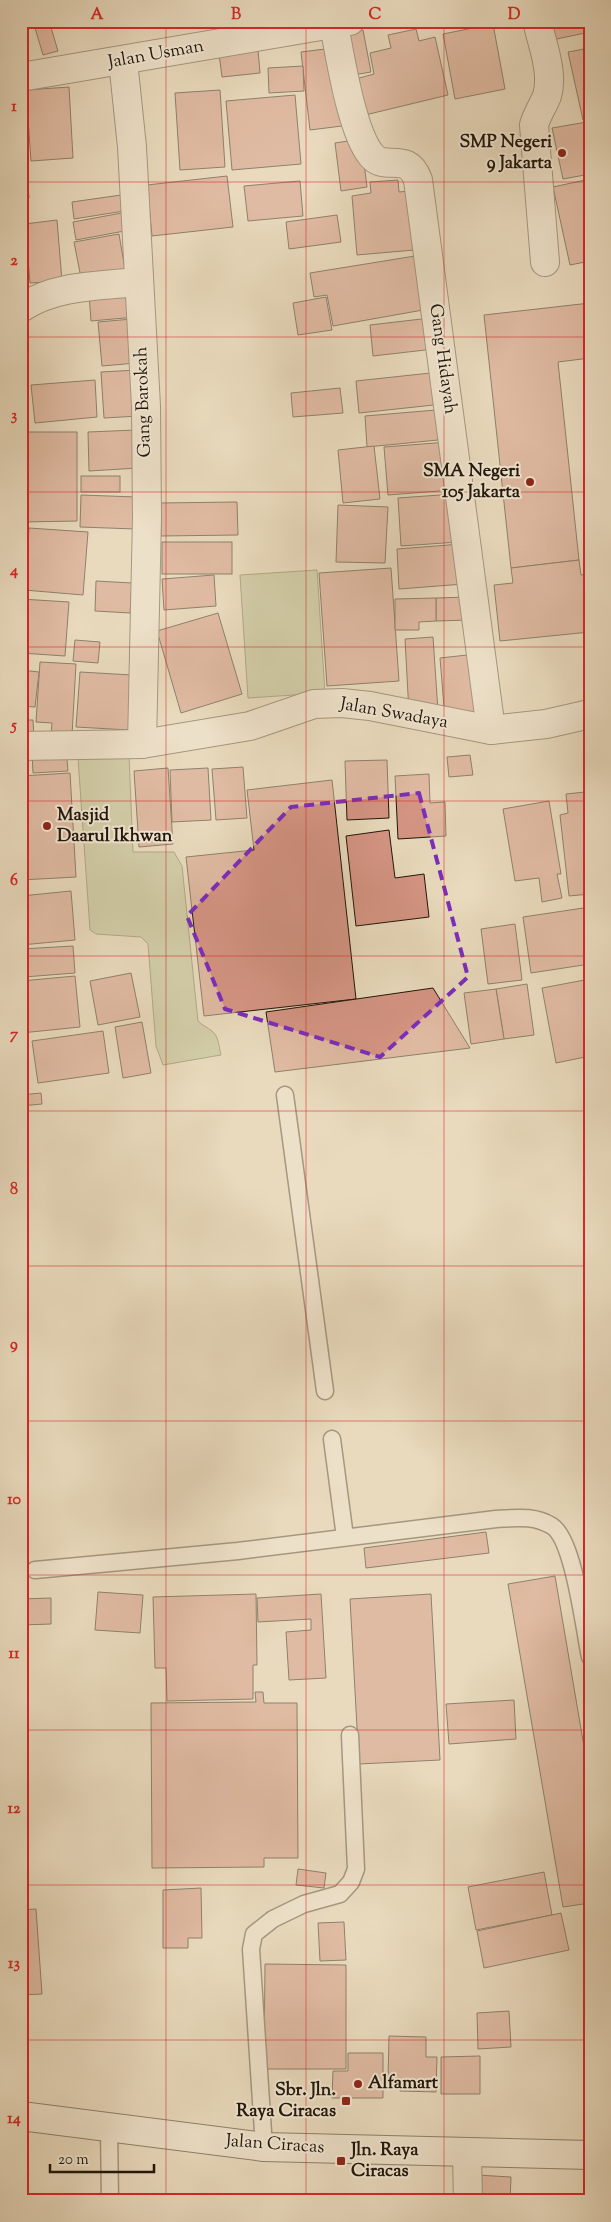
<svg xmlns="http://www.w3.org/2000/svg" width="611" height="2222" font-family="'Sorts Mill Goudy',serif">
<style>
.green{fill:#b8bf90;stroke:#6c6a4c}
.building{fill:#d59584;stroke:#201509}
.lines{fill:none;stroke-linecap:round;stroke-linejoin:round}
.lane-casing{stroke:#524636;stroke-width:19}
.street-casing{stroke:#524636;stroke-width:30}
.secondary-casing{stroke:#201509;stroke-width:30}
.lane{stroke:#f1e7d4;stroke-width:16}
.street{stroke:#f1e7d4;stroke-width:28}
.secondary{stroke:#f1e7d4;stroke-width:28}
.marked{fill:none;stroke:#7b2cbf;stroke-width:4;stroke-dasharray:10 6;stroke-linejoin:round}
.grid{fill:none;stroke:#d62828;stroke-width:1;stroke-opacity:0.55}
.poi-dot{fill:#8f2418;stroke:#f1e7d4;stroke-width:2}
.labels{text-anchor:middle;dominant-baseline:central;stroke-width:4;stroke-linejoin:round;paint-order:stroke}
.street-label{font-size:18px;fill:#201509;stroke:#f1e7d4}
.poi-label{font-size:18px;font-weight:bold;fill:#201509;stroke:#f1e7d4;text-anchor:end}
.neatline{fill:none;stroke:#d62828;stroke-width:2}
.grid-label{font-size:16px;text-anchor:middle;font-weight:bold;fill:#d62828}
</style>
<rect width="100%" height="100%" fill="#e9dabd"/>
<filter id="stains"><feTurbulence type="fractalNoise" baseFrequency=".004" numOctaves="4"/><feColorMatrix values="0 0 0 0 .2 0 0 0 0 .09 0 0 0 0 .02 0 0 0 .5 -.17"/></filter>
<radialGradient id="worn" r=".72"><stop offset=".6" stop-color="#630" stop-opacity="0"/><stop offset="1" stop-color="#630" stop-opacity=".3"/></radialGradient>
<!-- green -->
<g class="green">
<path d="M317,570L325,693L248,698L240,575Z"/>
<path d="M129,755L133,852H174L182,866L198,1021C203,1026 207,1027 212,1031C219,1036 219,1048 221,1055L163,1065L156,1046L148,944L141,937L96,934L90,930L78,758Z"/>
</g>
<!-- building -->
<g class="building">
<path d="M33,21H49L58,51L43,55Z"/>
<path d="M543,21H590V32L547,41Z"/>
<path d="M493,24L505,89L455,99L443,34Z"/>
<path d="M416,29L419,41L435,37L448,95L361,116L352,80L374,74L370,53L391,48L388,35Z"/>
<path d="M363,30L371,72L353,75L345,33Z"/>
<path d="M333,48L342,126L310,130L301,52Z"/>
<path d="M590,48V118L583,120L568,52Z"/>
<path d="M258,50L260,73L222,77L219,54Z"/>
<path d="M303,66L304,91L269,93L268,68Z"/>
<path d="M69,87L73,158L31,161L26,90Z"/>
<path d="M220,90L225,167L180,170L175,93Z"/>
<path d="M21,91L27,133L21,134Z"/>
<path d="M295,95L301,164L232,170L226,101Z"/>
<path d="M587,122L590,136V174L563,179L552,128Z"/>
<path d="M361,139L367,187L341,191L335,143Z"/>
<path d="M21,170H26L29,198L21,199Z"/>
<path d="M227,176L233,227L152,236L147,185Z"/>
<path d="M590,179V261L570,265L553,187Z"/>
<path d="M398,180L399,192L410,191L414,250L357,255L352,196L371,193L370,182Z"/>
<path d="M300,181L303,216L248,221L244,186Z"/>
<path d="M121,195L124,211L74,219L72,202Z"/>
<path d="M127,212L130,230L76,240L73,222Z"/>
<path d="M337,215L341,242L289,249L286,222Z"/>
<path d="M57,220L62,281L30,283L25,224Z"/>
<path d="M119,234L126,275L82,283L74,242Z"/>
<path d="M415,256L423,310L333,326L327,295L314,297L310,273Z"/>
<path d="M134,290L136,317L91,321L89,294Z"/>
<path d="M326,297L332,330L298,335L293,303Z"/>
<path d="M590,303V358L558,362L579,560L511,568L484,315Z"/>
<path d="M430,318L434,349L373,356L370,325Z"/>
<path d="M132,319L136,363L102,366L98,322Z"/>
<path d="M137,370L139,416L104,418L101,372Z"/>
<path d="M440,372L443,404L359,413L356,381Z"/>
<path d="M95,380L97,417L35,423L31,385Z"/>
<path d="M340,388L343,413L293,417L291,393Z"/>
<path d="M436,410L438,440L367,447L365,416Z"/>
<path d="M136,430L138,468L89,471L88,432Z"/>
<path d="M22,432H77V521L22,522Z"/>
<path d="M448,442L452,490L388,495L384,447Z"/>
<path d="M374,446L380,499L343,503L338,450Z"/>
<rect x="81" y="476" width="39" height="16"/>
<path d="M454,494L458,542L401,546L398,498Z"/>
<path d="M81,495L137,497L135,529L80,527Z"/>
<path d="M237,502L238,535L161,536V503Z"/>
<path d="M338,505L388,507L385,563L336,562Z"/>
<path d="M29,528L88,532L83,595L24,590Z"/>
<rect x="162" y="542" width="70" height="32"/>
<path d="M461,544L464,584L399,589L397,549Z"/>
<path d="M579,560L581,575L590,574V632L500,641L494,585L513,583L511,568Z"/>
<path d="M391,568L399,681L327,686L319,573Z"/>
<path d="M214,575L216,606L164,610L162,579Z"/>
<path d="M96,581L132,583L130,613L95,611Z"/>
<path d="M468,597L469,620L436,621V598Z"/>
<path d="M436,598V621L419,622V630H395V599Z"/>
<path d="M21,599L69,602L65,656L21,653Z"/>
<path d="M218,613L242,694L181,713L157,631Z"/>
<path d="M433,637L438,711L409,713L405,639Z"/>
<path d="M75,640L100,642L98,663L73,661Z"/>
<path d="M476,654L481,716L445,719L440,658Z"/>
<path d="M40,662L76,664L72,735L51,734L52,723L36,722Z"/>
<path d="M21,670L39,672L35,707L21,706Z"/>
<path d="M80,672L132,675L129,730L76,727Z"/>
<path d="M21,720H33L34,739H21Z"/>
<path d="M66,749L68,771L33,773L32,752Z"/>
<path d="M470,755L473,775L449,777L447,757Z"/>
<path d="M387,760L389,818L347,820L345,761Z"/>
<path d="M243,767L247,818L216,820L212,769Z"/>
<path d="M168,768L173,844L139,847L134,771Z"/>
<path d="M208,768L211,820L172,822L170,770Z"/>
<path d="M70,773L76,877L21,880V776Z"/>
<path d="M429,774L430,803L445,802L446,836L398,839L395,776Z"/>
<path d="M332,780L356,999L204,1016L186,857L254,850L247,790Z"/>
<path d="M585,792L586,802L590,801V894L569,896L560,815L568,813L566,794Z"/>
<path d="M549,801L561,874H557L562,898L542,902L539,878L515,881L503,809Z"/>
<path d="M389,830L395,878L424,874L429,917L356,926L346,836Z"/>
<path d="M71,891L75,940L21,945V896Z"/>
<path d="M590,907V964L531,973L523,917Z"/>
<path d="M515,924L522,980L488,984L481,929Z"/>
<path d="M73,946L75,973L24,977L22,949Z"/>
<path d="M131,973L140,1017L98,1025L90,981Z"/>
<path d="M75,976L80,1027L21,1033V981Z"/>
<path d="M590,979V1056L556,1063L542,988Z"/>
<path d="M527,984L534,1035L504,1039L496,989Z"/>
<path d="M433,988L470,1048L275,1072L266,1012Z"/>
<path d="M496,989L504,1039L471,1044L464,993Z"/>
<path d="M142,1022L151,1073L123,1078L115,1027Z"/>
<path d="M103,1031L109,1073L38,1083L32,1041Z"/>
<path d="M41,1093L42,1104L21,1106V1095Z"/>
<path d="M486,1532L489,1553L366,1568L364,1548Z"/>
<path d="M555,1576L590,1782V1903L563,1907L508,1584Z"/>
<path d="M98,1592L143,1595L140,1633L95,1630Z"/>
<path d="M256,1594L257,1665H253V1699L167,1701L166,1668H155L153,1597Z"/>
<path d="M321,1594L326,1678L289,1680L286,1632L311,1630V1619L258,1622L257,1598Z"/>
<path d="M431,1594L440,1760L359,1764L350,1599Z"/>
<path d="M51,1598V1624L21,1625V1599Z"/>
<path d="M255,1692H263L264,1703H297L298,1858H264V1867L152,1868L151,1703L256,1702Z"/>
<path d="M514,1700L516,1739L449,1744L446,1704Z"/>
<path d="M298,1869L326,1873L324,1888L296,1885Z"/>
<path d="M544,1872L552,1915L476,1930L468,1887Z"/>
<path d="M201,1888L202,1938H188V1948H163V1890Z"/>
<path d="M36,1909L42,1994L21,1995V1910Z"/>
<path d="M561,1913L569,1950L484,1968L477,1931Z"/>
<path d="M344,1922L346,1960L320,1961L318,1923Z"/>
<path d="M265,1964L346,1965V2069H264Z"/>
<path d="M509,2011L511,2047L478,2049L477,2013Z"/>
<path d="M389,2036L426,2037V2057H437L436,2092L400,2091V2079H388Z"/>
<path d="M348,2053H383V2098H332L333,2071H348Z"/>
<path d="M480,2056V2094H441V2057Z"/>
<path d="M476,2175L511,2177L510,2201H474Z"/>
</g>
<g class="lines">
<defs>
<g id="lane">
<path d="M285,1095L325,1391"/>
<path d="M332,1439L345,1537"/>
<path d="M35,1570L238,1551L496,1519C516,1518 534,1515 552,1526C574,1540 584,1629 590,1657"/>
<path d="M109,2127L110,2201"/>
<path d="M264,2147L251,1949L254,1934L273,1919L304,1904L340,1894L351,1882L356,1869L350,1735"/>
</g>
<g id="street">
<path d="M537,21C542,44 554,73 547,96C543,106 537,114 534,125L545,262"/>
<path d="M334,25C340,56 352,134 372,156C386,172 407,150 418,180L491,730"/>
<path d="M123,61L132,147L146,406L147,517L142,744"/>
<path d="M21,77L350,21"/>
<path d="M21,308C55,285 99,286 139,282"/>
<path d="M21,746L142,744L250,726L314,704L342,703L370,706L491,730L546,724L590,714"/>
<path d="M467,2153L468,2201"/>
</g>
<path id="secondary" d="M21,2116L264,2147L590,2155"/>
</defs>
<!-- lane casing -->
<use href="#lane" class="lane-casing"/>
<!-- street casing -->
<use href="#street" class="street-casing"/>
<!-- secondary casing -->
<use href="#secondary" class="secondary-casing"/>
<!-- lane -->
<use href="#lane" class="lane"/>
<!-- street -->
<use href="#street" class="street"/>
<!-- secondary -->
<use href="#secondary" class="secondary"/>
</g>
<!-- marked area -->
<path d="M0 0H611V2222H0ZM419,793L468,977L380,1057L225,1009L187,916L291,807Z" fill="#e9dabd" fill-opacity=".55" fill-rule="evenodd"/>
<path class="marked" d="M419,793L468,977L380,1057L225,1009L187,916L291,807Z"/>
<!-- grid -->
<path class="grid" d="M166,21V2201M306,21V2201M444,21V2201M21,182H590M21,337H590M21,492H590M21,647H590M21,801H590M21,956H590M21,1111H590M21,1266H590M21,1421H590M21,1575H590M21,1730H590M21,1885H590M21,2040H590"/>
<!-- markers -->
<g class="poi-dot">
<circle cx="562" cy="153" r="5"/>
<circle cx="530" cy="482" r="5"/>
<circle cx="47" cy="826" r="5"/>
<circle cx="358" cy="2084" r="5"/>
<rect x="341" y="2096" width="10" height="10" rx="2.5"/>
<rect x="336" y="2156" width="10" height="10" rx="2.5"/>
</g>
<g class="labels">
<!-- street labels -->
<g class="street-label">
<text transform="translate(156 55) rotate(-10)">Jalan Usman</text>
<text transform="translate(442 359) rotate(82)">Gang Hidayah</text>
<text transform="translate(144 402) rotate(-92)">Gang Barokah</text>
<text transform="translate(394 714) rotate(10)">Jalan Swadaya</text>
<text transform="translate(275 2145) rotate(4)">Jalan Ciracas</text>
</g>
<!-- poi labels -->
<g class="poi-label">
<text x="552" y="143">SMP Negeri<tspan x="552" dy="21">9 Jakarta</tspan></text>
<text x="520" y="472">SMA Negeri<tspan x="520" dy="21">105 Jakarta</tspan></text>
<text x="57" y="816" text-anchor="start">Masjid<tspan x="57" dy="21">Daarul Ikhwan</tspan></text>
<text x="368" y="2084" text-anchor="start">Alfamart</text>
<text x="336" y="2091">Sbr. Jln.<tspan x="336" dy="21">Raya Ciracas</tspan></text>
<text x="351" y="2151" text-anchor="start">Jln. Raya<tspan x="351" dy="21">Ciracas</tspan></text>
</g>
</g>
<!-- margin -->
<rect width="611" height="2222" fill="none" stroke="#e9dabd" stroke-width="55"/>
<!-- scale -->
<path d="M50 2164v8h104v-8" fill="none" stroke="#201509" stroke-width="2.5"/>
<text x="58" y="2164" font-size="15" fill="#201509" stroke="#f1e7d4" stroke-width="4" paint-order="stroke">20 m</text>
<rect x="28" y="28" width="556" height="2166" class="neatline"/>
<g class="grid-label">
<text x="97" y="19">A</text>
<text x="236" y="19">B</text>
<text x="375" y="19">C</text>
<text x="514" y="19">D</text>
<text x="14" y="111">1</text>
<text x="14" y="265">2</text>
<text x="14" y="420">3</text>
<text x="14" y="575">4</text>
<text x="14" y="730">5</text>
<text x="14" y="885">6</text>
<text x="14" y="1039">7</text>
<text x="14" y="1194">8</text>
<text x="14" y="1349">9</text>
<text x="14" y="1504">10</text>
<text x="14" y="1658">11</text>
<text x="14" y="1813">12</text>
<text x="14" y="1968">13</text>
<text x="14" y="2123">14</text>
</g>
<rect width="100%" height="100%" filter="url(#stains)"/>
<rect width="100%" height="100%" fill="url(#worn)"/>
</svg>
